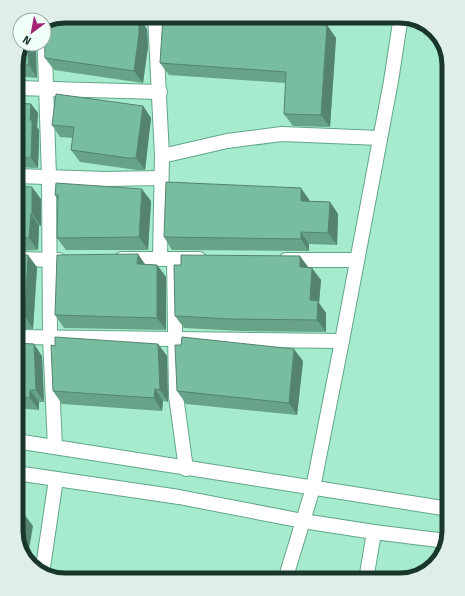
<svg xmlns="http://www.w3.org/2000/svg" width="465" height="596" font-family="'Fira Sans',sans-serif">
<style>
.lines{fill:none;stroke-linecap:round;stroke-linejoin:round}
.minor-casing{stroke:#62a689;stroke-width:16}
.minor{stroke:#fff;stroke-width:14}
.wall{fill:#67a389}
.shaded-wall{fill:#54846f}
.building{fill:#78bd9f;stroke:#54846f}
.rim{fill:none;stroke:#1a372b;stroke-width:5}
</style>
<rect width="100%" height="100%" fill="#a6ebcd"/>
<g class="lines">
<defs>
<g id="minor">
<path d="M155,16L162,156L160,258"/>
<path d="M44,24L49,177L50,338L55,447"/>
<path d="M16,88L160,92"/>
<path d="M162,156L227,141L282,134L380,138"/>
<path d="M16,176L105,179L161,178"/>
<path d="M16,259L59,260"/>
<path d="M122,259H199"/>
<path d="M174,259L176,396L186,469"/>
<path d="M286,260H357"/>
<path d="M16,337L342,341"/>
<path d="M16,441L449,509"/>
<path d="M16,473L179,497L303,521L374,532L446,541"/>
<path d="M42,574L56,479"/>
<path d="M285,580L313,488L342,341L391,81L401,16"/>
<path d="M366,580L374,532"/>
</g>
</defs>
<!-- minor casing -->
<use href="#minor" class="minor-casing"/>
<!-- minor -->
<use href="#minor" class="minor"/>
</g>
<!-- wall -->
<g class="wall">
<path d="M291,18L295,23L327,25L336,38L330,127L293,126L284,114L286,83L169,75L160,63Z"/>
<path d="M147,29L148,46L143,83L54,70L45,58Z"/>
<path d="M25,44L37,78L16,76V61Z"/>
<path d="M16,103L31,104L38,113L37,127L39,130V139L38,168L16,167Z"/>
<path d="M143,106L151,118L145,170H137L80,162L71,150L73,138L60,137L52,125Z"/>
<path d="M16,186L41,199V226H39L38,250L16,251Z"/>
<path d="M55,195L151,201L148,250H66L57,238L58,200Z"/>
<path d="M310,201L330,202L338,214L337,245L309,244V251L172,250L164,237Z"/>
<path d="M16,255L37,267L33,329H16Z"/>
<path d="M145,264L157,265L166,277V330L64,328L55,315Z"/>
<path d="M308,267L321,280L319,303L326,313V332L240,331L184,328L175,316Z"/>
<path d="M16,343L42,356L44,402H39V410L16,408Z"/>
<path d="M158,344L167,356L168,402L163,401L162,411L62,404L53,391L55,346Z"/>
<path d="M303,361L297,415L186,404L177,391Z"/>
</g>
<!-- shaded-wall -->
<g class="shaded-wall">
<path d="M139,17L147,29L148,46L143,83L134,71Z"/>
<path d="M291,18L300,30L291,23Z"/>
<path d="M327,25L336,38L330,127L321,115Z"/>
<path d="M28,44H36L37,78L29,65Z"/>
<path d="M31,104L38,113L37,127L39,130V139L38,168L31,158L30,120Z"/>
<path d="M143,106L151,118L145,170L136,158Z"/>
<path d="M32,187L41,199V226L32,214Z"/>
<path d="M301,188L310,201V213L301,201Z"/>
<path d="M142,189L151,201L148,250L139,237Z"/>
<path d="M330,202L338,214L337,245L328,233Z"/>
<path d="M31,214L39,226L38,250L29,238Z"/>
<path d="M301,232L309,244V251L301,239Z"/>
<path d="M138,254L147,267L137,264Z"/>
<path d="M28,255L37,267L33,329L25,316Z"/>
<path d="M300,256L309,268L300,267Z"/>
<path d="M157,265L166,277V330L157,318Z"/>
<path d="M312,268L321,280L319,303L326,313V332L317,320L310,300Z"/>
<path d="M34,344L42,356L44,402L36,390Z"/>
<path d="M158,344L167,356L168,402L160,390Z"/>
<path d="M294,349L303,361L297,415L289,403Z"/>
<path d="M155,389L163,401L162,411L154,398Z"/>
<path d="M30,390L39,402V410L30,398Z"/>
<path d="M24,514L33,526L27,561L24,558L19,542Z"/>
</g>
<!-- building -->
<g class="building">
<path d="M65,16H135L139,17V34L134,71L45,58L44,24Z"/>
<path d="M163,16H263L291,18V23L327,25L321,115L284,114L286,72L160,63Z"/>
<path d="M25,44H28L29,65L16,64V61Z"/>
<path d="M56,94L143,106L136,158H128L71,150L74,127L52,125Z"/>
<path d="M16,103L31,104L30,120H32V130L31,158L16,157Z"/>
<path d="M166,182L301,188V201L330,202L328,233L301,232V239L164,237Z"/>
<path d="M56,183L142,189L139,237L57,238L58,195H55Z"/>
<path d="M16,186L32,187V214H31L29,238H16Z"/>
<path d="M138,254L137,264L157,265V318L55,315L57,255Z"/>
<path d="M16,255H28L25,316L16,317Z"/>
<path d="M181,255L300,256V267L312,268L310,300L318,301L317,320L231,319L175,316L174,265H181Z"/>
<path d="M55,337L158,344L160,390L155,389L154,398L53,391L51,345L55,346Z"/>
<path d="M182,337L294,349L289,403L177,391L175,345H181Z"/>
<path d="M16,343L34,344L36,390H30V398L16,397Z"/>
<path d="M16,512L24,514L19,542L16,531Z"/>
</g>
<!-- crop -->
<path d="M0 0H465V596H0ZM65 23H400A42 42 0 0 1 442 65V531A42 42 0 0 1 400 573H65A42 42 0 0 1 23 531V65A42 42 0 0 1 65 23Z" fill="#e0eee8" fill-rule="evenodd"/>
<path class="rim" d="M65 23H400A42 42 0 0 1 442 65V531A42 42 0 0 1 400 573H65A42 42 0 0 1 23 531V65A42 42 0 0 1 65 23Z"/>
<!-- north arrow -->
<g transform="translate(32 32) rotate(212)"><circle r="19" fill="#f1fef8" stroke="#9baea6"/>
<path d="M0-3L7 15L0 10L-7 15Z" fill="#a22477"/>
<text y="-6" font-size="11" font-weight="bold" text-anchor="middle" fill="#1a372b">N</text>
</g>
</svg>
